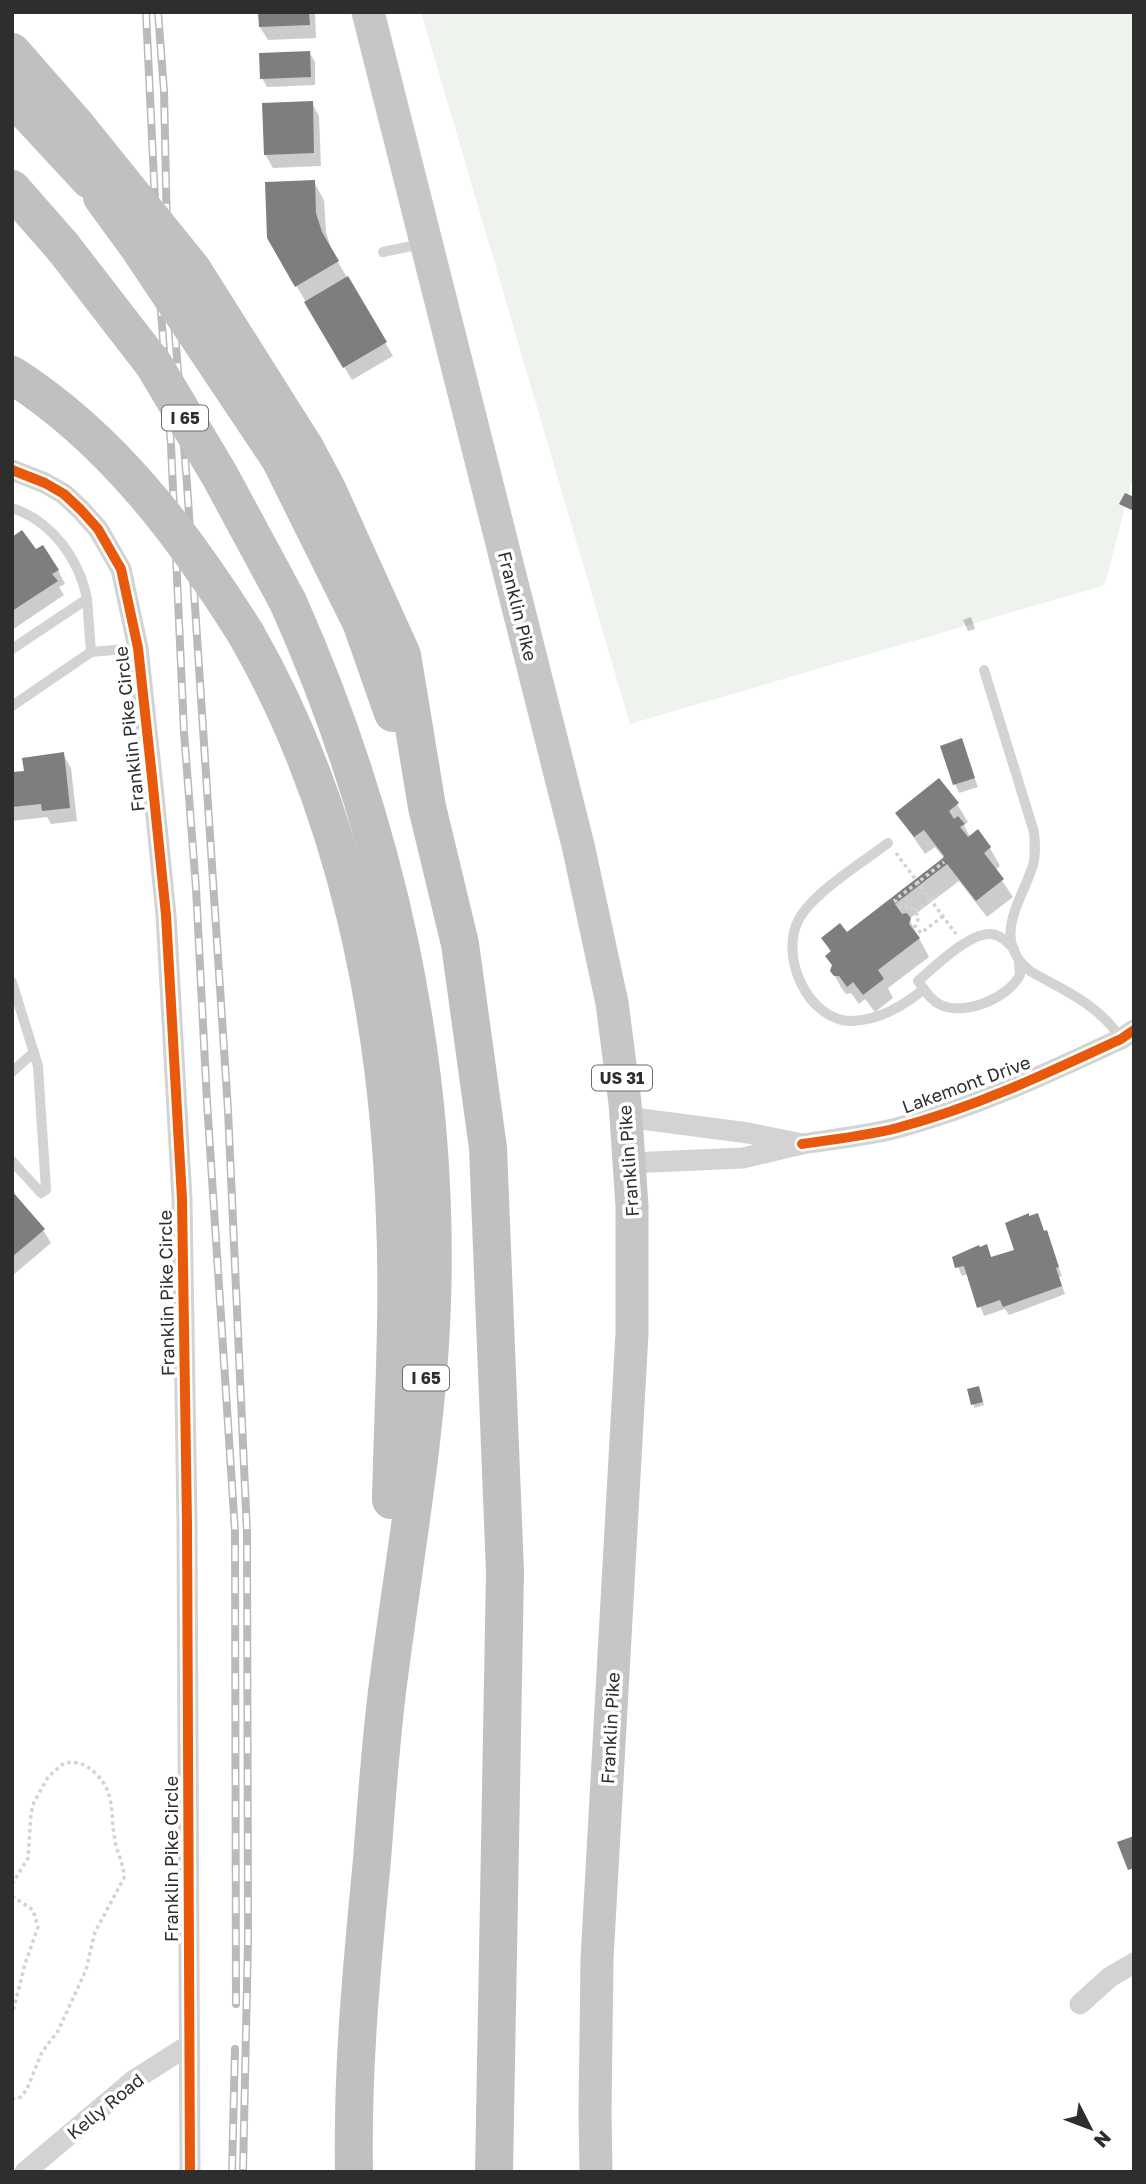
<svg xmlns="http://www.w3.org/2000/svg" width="1146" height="2184" font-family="'Golos Text',sans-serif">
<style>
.green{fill:#eef3ed}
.shadow{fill:#0003}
.building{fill:#7e7e7e}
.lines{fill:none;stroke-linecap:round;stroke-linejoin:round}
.path{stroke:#d3d3d3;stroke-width:3.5;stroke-dasharray:3.5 3.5;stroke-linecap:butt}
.lane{stroke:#d3d3d3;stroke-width:10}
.street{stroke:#d3d3d3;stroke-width:21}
.primary{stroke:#c6c6c6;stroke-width:33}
.highway{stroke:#c0c0c0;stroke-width:38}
.rail-casing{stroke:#bababa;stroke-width:8}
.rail{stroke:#fff;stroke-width:5;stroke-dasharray:16;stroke-linecap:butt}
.highway-bridge{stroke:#c0c0c0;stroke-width:38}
.cycleway-casing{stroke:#fff;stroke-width:15}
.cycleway{stroke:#e8590c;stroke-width:10}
.labels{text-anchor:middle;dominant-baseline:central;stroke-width:7;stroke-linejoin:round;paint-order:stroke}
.shield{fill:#fff;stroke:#6d6d6d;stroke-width:2}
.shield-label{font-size:16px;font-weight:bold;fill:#2e2e2e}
.street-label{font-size:18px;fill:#2e2e2e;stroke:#fff}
</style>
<rect width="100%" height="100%" fill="#fff"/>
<!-- green -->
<path class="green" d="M421,12H1134V472L1105,585L630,724Z"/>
<!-- shadow -->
<g class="shadow">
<path d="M260,12H315L316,38L268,40L260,27Z"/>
<path d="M310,53L315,62V85L267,87L262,78Z"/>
<path d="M312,103L319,116L321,166L273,168L265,154Z"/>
<path d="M314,182L324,200L326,232L332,252L393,356L352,380L268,238Z"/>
<path d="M12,539L35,551L58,570L65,584L59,587L64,595L12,630Z"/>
<path d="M971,617L975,629L968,631L963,620Z"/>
<path d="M961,741L978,787L959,793L955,784Z"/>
<path d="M63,754L71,768L77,821L51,824L47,817L12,821V774L25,772Z"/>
<path d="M957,804L968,822L964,825L970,837L977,832L990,848L1000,866L995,870L1013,897L987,917L959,881L909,919L929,957L888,988L893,998L875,1012L865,999L859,1004L851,993L846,994L842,989L832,971L833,967L827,956L831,953L823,938L847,934L945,859L935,847L925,854L897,813Z"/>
<path d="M12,1194L43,1230L51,1243L12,1276Z"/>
<path d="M1038,1215L1062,1276L1059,1277L1065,1294L1009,1315L1005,1309L984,1316L968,1274L962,1276L954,1258L986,1246L992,1259L1016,1251L1029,1218Z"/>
<path d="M980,1391L984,1405L975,1408L973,1404Z"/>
</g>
<!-- building -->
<g class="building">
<path d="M258,12H309L310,25L259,27Z"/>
<path d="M310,51L311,77L260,79L259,53Z"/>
<path d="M313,101L314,153L264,155L262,103Z"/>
<path d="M315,180L316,213L322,232L339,261L295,287L267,238L265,182Z"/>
<path d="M348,276L387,342L343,368L304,302Z"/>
<path d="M1125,493L1134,497V511L1119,504Z"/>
<path d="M22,530L36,549L43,545L59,570L52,574L58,581L12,611V537Z"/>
<path d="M962,738L975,778L953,785L940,746Z"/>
<path d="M64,752L70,808L42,811L41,804L12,807V772L24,771L22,758Z"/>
<path d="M939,778L959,803L949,811L954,819L958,816L965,824L960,827L968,837L978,829L991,847L984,853L1004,879L976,901L947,864L895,904L902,914L907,913L909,916L911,918L909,924L920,938L878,970L884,979L863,995L853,982L847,987L839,976H834L830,971L832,965L825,956L831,951L821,938L840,923L847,932L943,858L944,856L924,830L914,837L895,813Z"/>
<path d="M12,1191L45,1229L12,1257Z"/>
<path d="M1029,1213V1216L1038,1213L1044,1231L1047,1230L1059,1267L1056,1268L1062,1286L1003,1307L1000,1300L977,1308L964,1266L955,1268L952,1257L979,1245L980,1247L987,1244L991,1257L1014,1250L1005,1223Z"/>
<path d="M979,1386L983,1402L971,1405L967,1389Z"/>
<path d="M1134,1836V1868L1128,1870L1117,1842Z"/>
</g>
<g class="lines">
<!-- path -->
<g class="path">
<path d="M896,853L956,934"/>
<path d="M915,911L938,894"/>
<path d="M943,916L921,933L915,926L919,917L910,906L900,907L895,900L944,862"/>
<path d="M12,1884L28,1858L31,1813L34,1802L48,1777L64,1763C77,1761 86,1764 95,1773C116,1792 110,1815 115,1840C117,1853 124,1864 124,1878L95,1932L86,1970L58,2031L42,2052L27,2089L21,2097L12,2099"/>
<path d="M12,1896L33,1910L38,1927L25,1964L12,2015"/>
</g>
<!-- lane -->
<g class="lane">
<path d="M383,252L422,244"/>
<path d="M12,508C52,521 79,559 87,599L12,649"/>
<path d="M87,599L91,652"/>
<path d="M984,670L1034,832C1035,843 1036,854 1033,865C1022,901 990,939 1030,971C1064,991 1099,1004 1121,1039"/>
<path d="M12,706L91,652L138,648"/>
<path d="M888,843C863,862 814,892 799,919C779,955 807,1021 852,1021C880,1020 903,1006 924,989"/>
<path d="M1014,949C1007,942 1001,935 991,934C970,932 934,967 918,981C925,990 930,1000 941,1005C965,1016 1008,998 1020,975L1019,961"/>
<path d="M12,982L38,1066L46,1190L41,1193L12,1161"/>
<path d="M12,1072L34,1052"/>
</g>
<!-- street -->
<g class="street">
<path d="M12,470L45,483L64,494L81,510L98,529L121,569L138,648L152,777L166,915L182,1199L187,1523L190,2172"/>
<path d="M626,1117L748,1133L802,1144L743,1158L630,1163"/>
<path d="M802,1144C834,1139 866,1136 897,1128C976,1107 1048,1073 1121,1039L1134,1030"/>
<path d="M1080,2004L1110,1977L1134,1963"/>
<path d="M25,2172L134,2080L189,2045"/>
</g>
<!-- primary -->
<path class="primary" d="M368,12L578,845L612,1003L625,1103L632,1206V1333L597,1959L595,2113L596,2172"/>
<!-- highway -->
<g class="highway">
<path d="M12,52L75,124"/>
<path d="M12,96L90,180"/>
<path d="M12,189L62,246"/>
<path d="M305,448L327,489L402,655L427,807L460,944L488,1148L505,1571L494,2172"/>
<path d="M280,459L361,622L393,713"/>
<path d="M288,602C386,822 440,1061 432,1303C428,1425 406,1547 390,1669C381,1732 377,1796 372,1860C362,1964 352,2067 354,2172"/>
<path d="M246,634C347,810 388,1018 395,1219C399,1313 393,1406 391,1500"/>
</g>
<defs>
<g id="rail">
<path d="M146,12L159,285L171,445L184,732L196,888L207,1102L235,1531L236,2004"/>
<path d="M158,12L164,91L167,232L187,484L228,1110L247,1533L248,1938L243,2172"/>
<path d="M232,2172L235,2049"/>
</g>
</defs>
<!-- rail casing -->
<use href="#rail" class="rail-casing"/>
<!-- rail -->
<use href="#rail" class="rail"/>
<!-- highway-bridge -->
<g class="highway-bridge">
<path d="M75,124L192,269L305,448"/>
<path d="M102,197L137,245L280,459"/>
<path d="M62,246L154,365L220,476L288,602"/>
<path d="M12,375C112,439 184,535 246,634"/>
</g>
<defs>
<g id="cycleway">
<path d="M12,470L45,483L64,494L81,510L98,529L121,569L138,648L152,777L166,915L182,1199L187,1523L190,2172"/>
<path d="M802,1144C834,1139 866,1136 897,1128C976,1107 1048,1073 1121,1039L1134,1030"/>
</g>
</defs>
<!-- cycleway casing -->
<use href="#cycleway" class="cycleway-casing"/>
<!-- cycleway -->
<use href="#cycleway" class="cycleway"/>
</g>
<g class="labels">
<!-- shield labels -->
<g class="shield">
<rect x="162" y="405.5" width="46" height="25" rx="5"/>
<rect x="592" y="1065.5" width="60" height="25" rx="5"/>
<rect x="403" y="1365.5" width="46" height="25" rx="5"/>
</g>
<g class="shield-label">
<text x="185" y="418">I 65</text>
<text x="622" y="1078">US 31</text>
<text x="426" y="1378">I 65</text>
</g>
<!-- street labels -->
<g class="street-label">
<text transform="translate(518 606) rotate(76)">Franklin Pike</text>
<text transform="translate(129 729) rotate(-96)">Franklin Pike Circle</text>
<text transform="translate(966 1084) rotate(-20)">Lakemont Drive</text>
<text transform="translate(628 1161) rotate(-94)">Franklin Pike</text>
<text transform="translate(166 1293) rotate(-91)">Franklin Pike Circle</text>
<text transform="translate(610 1728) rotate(-87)">Franklin Pike</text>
<text transform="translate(171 1859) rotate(-90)">Franklin Pike Circle</text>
<text transform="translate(105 2106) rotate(-39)">Kelly Road</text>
</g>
</g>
<!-- border -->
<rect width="1146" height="2184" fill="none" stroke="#2e2e2e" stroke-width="28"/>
<!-- north arrow -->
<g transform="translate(1090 2128) rotate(132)" stroke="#ffffff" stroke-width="5" paint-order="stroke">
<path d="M0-5L12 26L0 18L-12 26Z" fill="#2e2e2e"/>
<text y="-10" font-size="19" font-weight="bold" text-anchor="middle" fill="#2e2e2e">N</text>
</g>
</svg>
